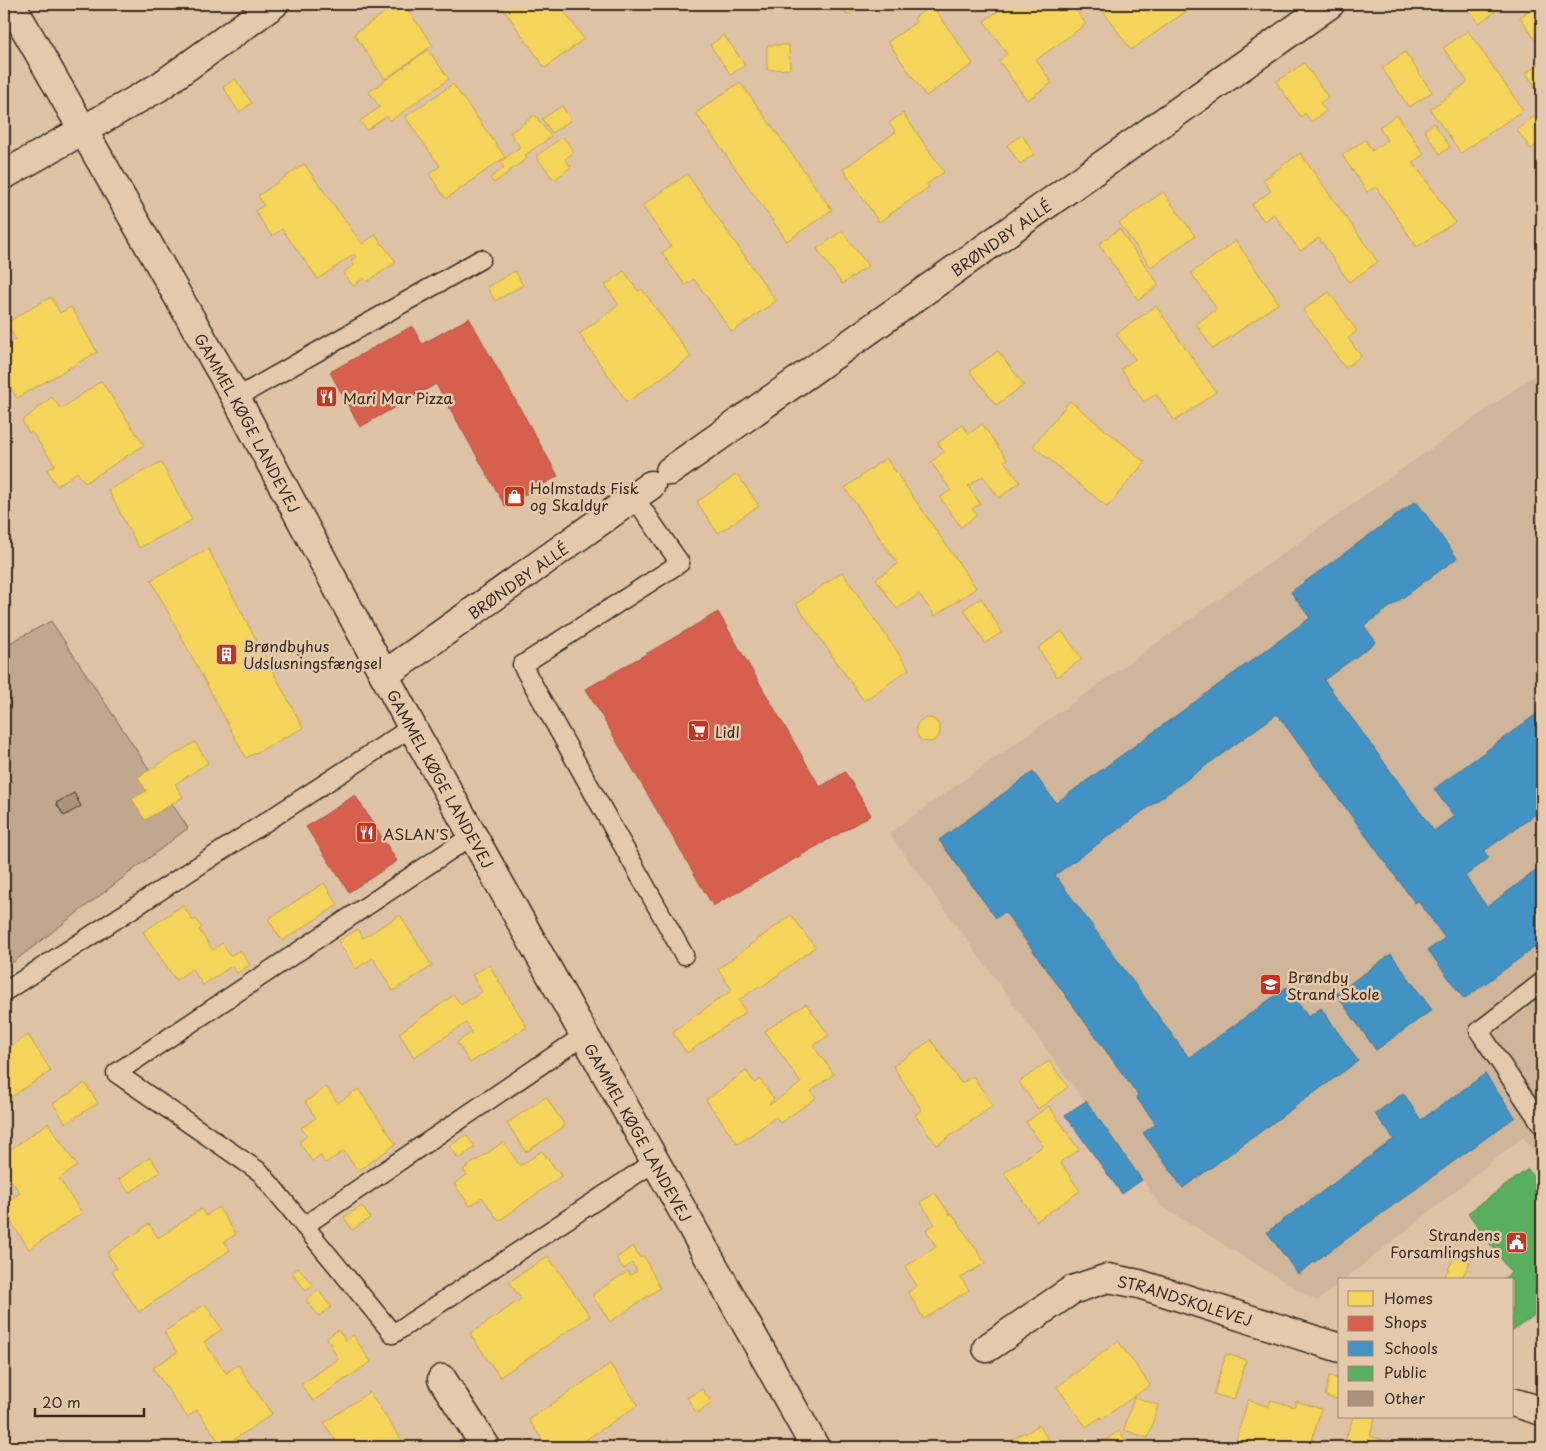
<svg xmlns="http://www.w3.org/2000/svg" width="1546" height="1451" font-family="'Playpen Sans',sans-serif">
<style>
.built{fill:#cfb59a}
.green{fill:#c0a78d;stroke:#7e6856}
.homes{fill:#f6d55c;stroke:#bea249}
.shops{fill:#d6604d;stroke:#a8503f}
.schools{fill:#4393c3;stroke:#417492}
.public{fill:#5aae61;stroke:#51864d}
.building{fill:#ab937d;stroke:#3b2a1e}
.lines{fill:none;stroke-linecap:round;stroke-linejoin:round}
.lane-casing{stroke:#3b2a1e;stroke-width:21}
.street-casing{stroke:#3b2a1e;stroke-width:31}
.secondary-casing{stroke:#3b2a1e;stroke-width:31}
.lane{stroke:#e5c9ac;stroke-width:18}
.street{stroke:#e5c9ac;stroke-width:28}
.secondary{stroke:#e5c9ac;stroke-width:28}
.labels{text-anchor:middle;dominant-baseline:central;stroke-width:5;stroke-linejoin:round;paint-order:stroke}
.street-label{font-size:15px;fill:#3b2a1e;stroke:#e5c9ac}
.poi-label{font-size:15px;fill:#3b2a1e;stroke:#e5c9ac;text-anchor:start}
</style>
<rect width="100%" height="100%" fill="#dec3a6"/>
<filter id="ink" filterUnits="userSpaceOnUse"><feTurbulence type="fractalNoise" baseFrequency=".02" numOctaves="2"/><feDisplacementMap in="SourceGraphic" scale="10" xChannelSelector="R" yChannelSelector="G"/><feConvolveMatrix kernelMatrix="1 2 1 2 8 2 1 2 1" color-interpolation-filters="sRGB"/></filter>
<g filter="url(#ink)">
<!-- built -->
<path class="built" d="M1542,370V1163L1523,1137L1344,1280H1340V1283L1317,1301L1161,1206L889,833Z"/>
<!-- green -->
<path class="green" d="M51,621L188,828L4,969V646Z"/>
<!-- homes -->
<g class="homes">
<path d="M397,4H403L433,45L385,79L354,34Z"/>
<path d="M500,4H559L584,39L545,68Z"/>
<path d="M839,4H863L847,15Z"/>
<path d="M1008,4H1071L1086,24L1036,60L1052,83L1027,100L999,61L1007,54L984,21Z"/>
<path d="M1098,4H1194L1195,5L1131,50Z"/>
<path d="M1465,4H1506L1479,23Z"/>
<path d="M1539,4H1542V37L1536,41L1520,17Z"/>
<path d="M932,5L973,64L926,96L888,42L916,22L914,18Z"/>
<path d="M1468,31L1523,110L1461,153L1430,109L1468,82L1443,48Z"/>
<path d="M724,35L745,65L731,75L710,45Z"/>
<path d="M767,45H789L790,69L767,70Z"/>
<path d="M428,50L449,79L390,121L387,116L367,130L360,121L380,107L369,92Z"/>
<path d="M1405,52L1432,92L1409,107L1382,68Z"/>
<path d="M1542,62V97L1526,73Z"/>
<path d="M1304,63L1328,97L1320,103L1326,111L1311,122L1305,113L1301,117L1276,82Z"/>
<path d="M235,79L252,103L239,112L223,87Z"/>
<path d="M740,82L832,210L787,241L696,113Z"/>
<path d="M453,84L505,157L446,199L429,174L440,166L405,117Z"/>
<path d="M562,106L571,120L552,133L542,119Z"/>
<path d="M903,113L944,172L927,184L929,187L879,222L843,169L896,132L889,123Z"/>
<path d="M535,115L551,137L525,155L527,158L494,183L490,178L504,168L500,162L520,147L510,133Z"/>
<path d="M1397,115L1424,154L1413,162L1455,222L1417,247L1376,187L1367,192L1342,155L1365,140L1372,151L1387,140L1379,127Z"/>
<path d="M1536,115L1542,124V141L1531,149L1517,130Z"/>
<path d="M1434,123L1450,147L1440,154L1424,130Z"/>
<path d="M1022,135L1034,154L1020,164L1007,145Z"/>
<path d="M563,137L574,152L565,159L571,167L554,180L536,156Z"/>
<path d="M1300,153L1378,262L1349,282L1319,238L1300,251L1274,214L1264,221L1252,205L1271,191L1263,180Z"/>
<path d="M304,164L362,244L375,235L396,262L367,282L364,278L353,286L343,273L354,265L351,261L356,257L354,254L318,279L282,229L272,236L255,211L264,205L258,196Z"/>
<path d="M687,174L776,301L732,332L694,279L685,285L662,253L671,246L642,206Z"/>
<path d="M1163,192L1195,236L1151,267L1119,223Z"/>
<path d="M1119,229L1159,285L1138,300L1099,244Z"/>
<path d="M842,231L868,266L842,284L817,249Z"/>
<path d="M1236,241L1279,303L1213,349L1196,324L1217,309L1191,273Z"/>
<path d="M515,271L523,285L495,301L487,287Z"/>
<path d="M624,271L638,291L642,289L691,357L627,402L579,334L619,305L605,285Z"/>
<path d="M1329,292L1357,331L1348,338L1361,356L1345,368L1303,310Z"/>
<path d="M51,297L60,313L71,307L97,352L17,398L4,375V346L16,339L6,323Z"/>
<path d="M1156,306L1216,392L1175,421L1156,394L1144,402L1121,369L1135,359L1116,334Z"/>
<path d="M998,351L1024,385L996,405L970,371Z"/>
<path d="M101,381L144,445L85,483L77,472L57,486L47,470L55,465L31,431L29,433L22,421L52,397L61,409Z"/>
<path d="M1070,401L1145,462L1107,507L1033,446Z"/>
<path d="M982,424L1007,459L1004,461L1020,482L999,498L983,476L968,486L980,504L972,509L977,515L961,527L940,498L951,490L931,462L944,452L938,443L962,425L969,434Z"/>
<path d="M886,458L976,588L935,616L919,594L897,609L876,579L898,564L845,488Z"/>
<path d="M161,462L192,520L139,548L108,490Z"/>
<path d="M737,474L759,506L718,533L697,502Z"/>
<path d="M208,549L303,728L246,758L151,580Z"/>
<path d="M842,572L909,669L864,701L796,604Z"/>
<path d="M981,598L1002,632L985,643L964,609Z"/>
<path d="M1062,631L1082,659L1057,677L1038,648Z"/>
<circle cx="928" cy="730" r="12"/>
<path d="M195,742L208,763L175,784L183,797L145,820L132,799L146,791L138,777Z"/>
<path d="M324,883L338,905L282,941L268,919Z"/>
<path d="M183,905L193,921L196,919L202,928L199,930L213,950L222,943L230,956L240,950L250,965L237,973L232,966L203,985L192,969L176,980L143,932Z"/>
<path d="M400,915L432,966L393,991L373,958L356,969L338,941L358,929L363,938Z"/>
<path d="M791,915L815,947L760,988L759,986L739,1000L746,1012L687,1053L672,1032L732,990L718,969Z"/>
<path d="M489,965L527,1027L470,1063L457,1042L472,1032L466,1023L414,1057L399,1033L454,995L461,1005L482,992L472,975Z"/>
<path d="M806,1004L829,1035L813,1046L834,1074L811,1091L816,1098L780,1123L776,1117L738,1144L706,1100L746,1071L755,1083L760,1079L774,1099L769,1103L771,1104L801,1083L765,1031Z"/>
<path d="M28,1035L51,1071L11,1097L4,1085V1051Z"/>
<path d="M931,1040L961,1083L973,1076L993,1106L937,1145L915,1115L922,1110L893,1066Z"/>
<path d="M1049,1061L1068,1087L1038,1109L1019,1082Z"/>
<path d="M85,1083L98,1103L66,1123L53,1104Z"/>
<path d="M326,1087L338,1103L358,1089L396,1144L358,1171L344,1151L325,1163L320,1155L312,1161L299,1142L307,1136L301,1128L316,1118L305,1102Z"/>
<path d="M546,1097L565,1126L526,1152L507,1123Z"/>
<path d="M1049,1106L1079,1150L1060,1162L1080,1191L1037,1221L1004,1173L1043,1146L1026,1122Z"/>
<path d="M48,1123L77,1166L59,1179L82,1213L29,1249L4,1211V1204L20,1193L4,1170V1154Z"/>
<path d="M466,1135L475,1147L459,1159L450,1146Z"/>
<path d="M503,1142L520,1166L542,1151L561,1176L499,1221L482,1197L470,1206L454,1184L467,1175L463,1170Z"/>
<path d="M150,1157L160,1172L129,1193L119,1179Z"/>
<path d="M935,1193L950,1215L952,1213L985,1263L961,1278L969,1290L924,1319L908,1292L917,1286L905,1267L936,1247L926,1230L935,1224L920,1202Z"/>
<path d="M362,1206L370,1218L352,1230L344,1217Z"/>
<path d="M218,1207L236,1234L224,1242L230,1250L139,1312L112,1271L117,1268L107,1253L149,1224L158,1238L201,1209L206,1216Z"/>
<path d="M633,1246L640,1258L644,1256L660,1288L610,1322L592,1295L628,1271L630,1275L637,1271L632,1263L624,1269L616,1258Z"/>
<path d="M1455,1255L1470,1262L1461,1280H1443Z"/>
<path d="M548,1256L590,1316L500,1377L470,1334L521,1299L509,1282Z"/>
<path d="M298,1268L313,1285L306,1291L292,1273Z"/>
<path d="M318,1290L331,1307L319,1316L306,1300Z"/>
<path d="M205,1304L222,1329L204,1342L226,1373L238,1365L272,1414L223,1447L197,1410L187,1417L153,1368L177,1352L164,1332Z"/>
<path d="M338,1330L346,1341L353,1335L371,1362L313,1401L301,1385L338,1359L327,1338Z"/>
<path d="M1118,1341L1150,1385L1102,1419L1101,1417L1086,1427L1057,1387Z"/>
<path d="M1226,1354L1246,1360L1234,1400L1214,1394Z"/>
<path d="M610,1364L638,1405L575,1447H547L529,1420Z"/>
<path d="M1329,1376L1340,1379V1400L1325,1396Z"/>
<path d="M702,1389L712,1403L697,1413L687,1398Z"/>
<path d="M369,1392L405,1445L402,1447H340L324,1423Z"/>
<path d="M1134,1397L1158,1405L1148,1438L1124,1430Z"/>
<path d="M1248,1400L1269,1407L1271,1400L1294,1407L1296,1401L1321,1409L1310,1447H1234Z"/>
<path d="M1353,1417H1375L1370,1436L1405,1447H1366L1368,1442L1362,1440L1360,1446L1345,1441Z"/>
<path d="M1038,1425L1054,1447H1002L1024,1432L1025,1434Z"/>
<path d="M1119,1431L1127,1442L1120,1447H1102L1100,1444Z"/>
<path d="M668,1439L674,1447H655Z"/>
<path d="M1466,1442L1480,1447H1464Z"/>
</g>
<!-- shops -->
<g class="shops">
<path d="M469,318L558,476L505,506L436,384L360,427L330,372L412,326L422,344Z"/>
<path d="M718,612L820,787L845,772L871,815L713,906L586,689Z"/>
<path d="M355,795L397,861L349,892L306,827Z"/>
</g>
<!-- schools -->
<g class="schools">
<path d="M1416,501L1457,558L1364,626L1376,642L1324,680L1434,831L1454,816L1434,789L1542,710V810L1484,851L1489,858L1465,876L1487,907L1542,866V942L1464,999L1428,950L1445,938L1418,901L1415,903L1277,714L1055,875L1189,1058L1287,987L1308,1017L1321,1008L1358,1061L1183,1188L1143,1133L1156,1124L1136,1097L1138,1095L1005,912L996,918L939,840L1033,772L1056,803L1310,618L1291,592Z"/>
<path d="M1391,954L1432,1010L1376,1050L1336,994Z"/>
<path d="M1485,1074L1515,1117L1298,1274L1267,1232L1394,1139L1375,1114L1403,1093L1421,1120Z"/>
<path d="M1086,1101L1142,1180L1122,1194L1065,1115Z"/>
</g>
<!-- public -->
<path class="public" d="M1528,1169L1542,1188V1316L1539,1312L1512,1331V1280H1502L1511,1273L1468,1213Z"/>
<!-- building -->
<path class="building" d="M74,793L81,806L64,816L56,803Z"/>
<g class="lines">
<defs>
<g id="lane">
<path d="M236,398L481,259"/>
<path d="M634,497L680,563L522,665L684,955"/>
<path d="M473,835L116,1073L260,1172L393,1334L656,1161"/>
<path d="M1542,982L1479,1031L1542,1125"/>
<path d="M4,992L412,727"/>
<path d="M304,1226L586,1034"/>
</g>
<g id="street">
<path d="M4,175L159,87L274,4"/>
<path id="s1" d="M670,471L1330,4"/>
<path id="s2" d="M384,675L651,485"/>
<path id="s3" d="M987,1348L1072,1290L1108,1278L1139,1284L1340,1348"/>
<path d="M442,1379L486,1447"/>
<path d="M1512,1402L1542,1411"/>
</g>
<g id="secondary">
<path id="s4" d="M11,4L236,398L412,727L815,1447"/>
</g>
</defs>
<!-- lane casing -->
<use href="#lane" class="lane-casing"/>
<!-- street casing -->
<use href="#street" class="street-casing"/>
<!-- secondary casing -->
<use href="#secondary" class="secondary-casing"/>
<!-- lane -->
<use href="#lane" class="lane"/>
<!-- street -->
<use href="#street" class="street"/>
<!-- secondary -->
<use href="#secondary" class="secondary"/>
</g>
</g>
<!-- icons -->
<defs>
<symbol id="restaurant-square" viewBox="-11 -11 22 22"><rect x="-9" y="-9" width="18" height="18" rx="4" fill="#c8321e" stroke="#e5c9ac"/><path d="M-5-6h1v4h1v-4h1v4h1v-4h1v5L-1.5 .5V6h-2V.5L-5-1ZM5-6V6H3V1.5H1.5Q1.5-4 5-6Z" fill="#fff"/></symbol>
<symbol id="shop-square" viewBox="-11 -11 22 22"><rect x="-9" y="-9" width="18" height="18" rx="4" fill="#c8321e" stroke="#e5c9ac"/><path d="M-5-2.5h2.3a2.7 3.5 0 0 1 5.4 0H5L5.5 6h-11ZM-1.5-2.5h3a1.5 2.3 0 0 0-3 0Z" fill="#fff"/></symbol>
<symbol id="building-square" viewBox="-11 -11 22 22"><rect x="-9" y="-9" width="18" height="18" rx="4" fill="#c8321e" stroke="#e5c9ac"/><path d="M-4-6H4V6H1V3H-1V6H-4ZM-2.5-4.3h1.7v1.8h-1.7ZM.8-4.3h1.7v1.8H.8ZM-2.5-1h1.7V.8h-1.7ZM.8-1h1.7V.8H.8Z" fill="#fff"/></symbol>
<symbol id="supermarket-square" viewBox="-11 -11 22 22"><rect x="-9" y="-9" width="18" height="18" rx="4" fill="#c8321e" stroke="#e5c9ac"/><path d="M-6-5.5h2.5l.6 2H6L4.5 2H-2.5L-4.4-4H-6ZM-1.5 3.2a1.3 1.3 0 1 0 .1 0ZM3 3.2a1.3 1.3 0 1 0 .1 0Z" fill="#fff"/></symbol>
<symbol id="school-square" viewBox="-11 -11 22 22"><rect x="-9" y="-9" width="18" height="18" rx="4" fill="#c8321e" stroke="#e5c9ac"/><path d="M0-5L7-2L0 1L-7-2ZM-4 1L0 2.5L4 1V4Q0 6-4 4Z" fill="#fff"/></symbol>
<symbol id="civic-square" viewBox="-11 -11 22 22"><rect x="-9" y="-9" width="18" height="18" rx="4" fill="#c8321e" stroke="#e5c9ac"/><path d="M-.6-6.5H3V-4.5H.6V-3L4-1V1h2V6H-6V1h2V-1L-.6-3ZM-1.2 2.5V6h2.4V2.5Z" fill="#fff"/></symbol>
</defs>
<g fill-rule="evenodd">
<use href="#restaurant-square" x="314" y="384" width="25" height="25"/>
<use href="#shop-square" x="502" y="484" width="25" height="25"/>
<use href="#building-square" x="214" y="642" width="25" height="25"/>
<use href="#supermarket-square" x="686" y="718" width="25" height="25"/>
<use href="#restaurant-square" x="354" y="820" width="25" height="25"/>
<use href="#school-square" x="1258" y="972" width="25" height="25"/>
<use href="#civic-square" x="1504" y="1230" width="25" height="25"/>
</g>
<g class="labels">
<!-- street labels -->
<g class="street-label">
<text stroke="none"><textPath href="#s1" startOffset="405">BRØNDBY ALLÉ</textPath></text>
<text stroke="none"><textPath href="#s4" startOffset="481">GAMMEL KØGE LANDEVEJ</textPath></text>
<text stroke="none"><textPath href="#s2" startOffset="164">BRØNDBY ALLÉ</textPath></text>
<text stroke="none"><textPath href="#s4" startOffset="886">GAMMEL KØGE LANDEVEJ</textPath></text>
<text stroke="none"><textPath href="#s4" startOffset="1291">GAMMEL KØGE LANDEVEJ</textPath></text>
<text stroke="none"><textPath href="#s3" startOffset="221">STRANDSKOLEVEJ</textPath></text>
</g>
<!-- poi labels -->
<g class="poi-label">
<text x="343" y="397">Mari Mar Pizza</text>
<text x="530" y="487">Holmstads Fisk<tspan x="530" dy="17">og Skaldyr</tspan></text>
<text x="243" y="645">Brøndbyhus<tspan x="243" dy="17">Udslusningsfængsel</tspan></text>
<text x="715" y="731">Lidl</text>
<text x="383" y="833">ASLAN'S</text>
<text x="1287" y="976">Brøndby<tspan x="1287" dy="17">Strand Skole</tspan></text>
<text x="1500" y="1234" text-anchor="end">Strandens<tspan x="1500" dy="17">Forsamlingshus</tspan></text>
</g>
</g>
<!-- margin -->
<rect width="1546" height="1451" fill="none" stroke="#e5c9ac" stroke-width="20"/>
<rect x="10" y="10" width="1526" height="1431" fill="none" stroke="#3b2a1e" stroke-width="2" filter="url(#ink)"/>
<!-- legend -->
<rect x="1338" y="1278" width="175" height="140" fill="#e5c9ac" stroke="#a18973"/>
<rect x="1348" y="1291" width="25" height="15" fill="#f6d55c" stroke="#a18973"/>
<text x="1384" y="1304" font-size="15" fill="#3b2a1e">Homes</text>
<rect x="1348" y="1316" width="25" height="15" fill="#d6604d" stroke="#a18973"/>
<text x="1384" y="1328" font-size="15" fill="#3b2a1e">Shops</text>
<rect x="1348" y="1341" width="25" height="15" fill="#4393c3" stroke="#a18973"/>
<text x="1384" y="1354" font-size="15" fill="#3b2a1e">Schools</text>
<rect x="1348" y="1366" width="25" height="15" fill="#5aae61" stroke="#a18973"/>
<text x="1384" y="1378" font-size="15" fill="#3b2a1e">Public</text>
<rect x="1348" y="1391" width="25" height="15" fill="#ab937d" stroke="#a18973"/>
<text x="1384" y="1404" font-size="15" fill="#3b2a1e">Other</text>
<!-- scale -->
<path d="M35 1408v8h109v-8" fill="none" stroke="#3b2a1e" stroke-width="2.5"/>
<text x="42" y="1408" font-size="15" fill="#3b2a1e" stroke="#e5c9ac" stroke-width="4" paint-order="stroke">20 m</text>
</svg>
